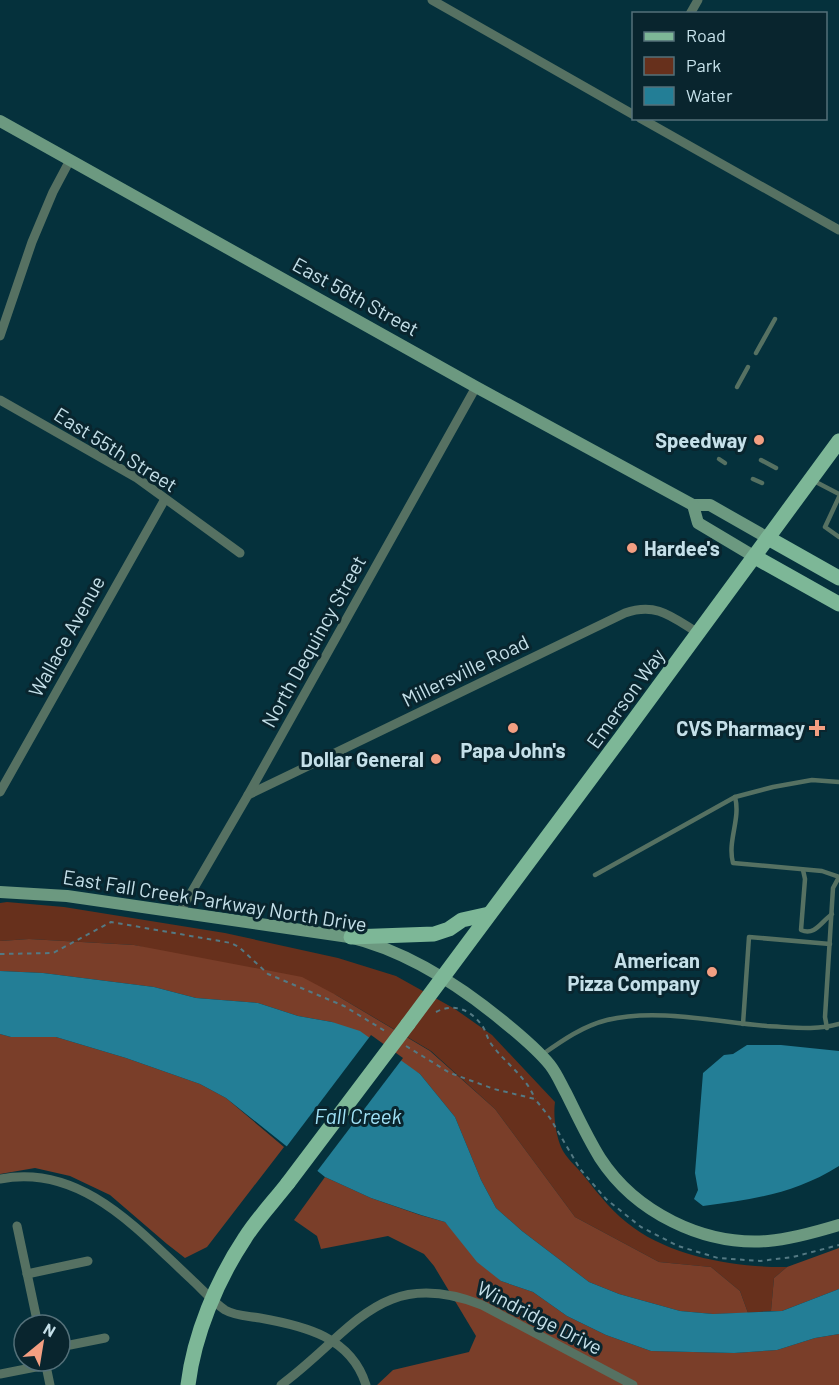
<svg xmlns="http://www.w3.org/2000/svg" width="839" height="1385" font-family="Barlow,sans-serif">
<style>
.green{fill:#67301c}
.forest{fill:#7a3e29}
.water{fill:#237e96}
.pier{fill:#05313c}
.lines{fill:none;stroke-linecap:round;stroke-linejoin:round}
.path{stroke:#547983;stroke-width:2;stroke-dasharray:4.5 4.5;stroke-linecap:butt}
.lane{stroke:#567162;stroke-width:4.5}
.street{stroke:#567162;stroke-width:9}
.secondary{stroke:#6c9980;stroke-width:12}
.primary{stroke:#7db797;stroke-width:15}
.primary-bridge{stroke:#7db797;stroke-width:15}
.poi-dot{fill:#f39f82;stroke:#09252e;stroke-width:2}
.labels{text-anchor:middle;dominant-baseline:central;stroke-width:6;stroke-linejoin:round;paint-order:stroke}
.street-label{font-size:20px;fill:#c5e0e9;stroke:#09252e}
.poi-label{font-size:20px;font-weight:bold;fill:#c5e0e9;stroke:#09252e;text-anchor:end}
.water-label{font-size:21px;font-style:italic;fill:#a1e2f7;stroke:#09252e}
</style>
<rect width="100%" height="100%" fill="#05313c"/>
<!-- green -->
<path class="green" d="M7,902L64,907L225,933L338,958L396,976L455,1009L492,1035L555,1102C553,1116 556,1134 561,1147C565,1157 577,1167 584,1176C599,1195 614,1214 634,1228C674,1257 738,1268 787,1267L774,1278L771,1311L748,1313L740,1291L711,1267L659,1262L575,1217L495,1109L431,1051L336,995L134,945L29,939L0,941V903Z"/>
<!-- forest -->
<g class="forest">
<path d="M29,939L134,945L302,977L336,995L430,1051L495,1109L575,1217L659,1262L711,1267L740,1291L748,1313L713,1314L680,1311L619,1294L589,1282L522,1231L496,1208L481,1180L455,1117L420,1074L332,1022L298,1016L258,1003L196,998L154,987L43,973L0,971V941Z"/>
<path d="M0,1034L11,1037H56L126,1058L200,1084L226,1098L284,1147L207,1247L185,1258L167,1244L110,1195L70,1176L35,1168L0,1174Z"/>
<path d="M325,1177L371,1198L420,1215L445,1222L501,1281L533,1292L567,1316L606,1335L651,1351L734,1353L777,1350L815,1338L839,1334V1385H377L393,1370L469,1352L476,1336L434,1266L424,1254L388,1236L321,1249L317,1236L294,1220Z"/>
<path d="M839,1248V1289L782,1311H771L774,1278L787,1267Z"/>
</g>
<!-- water -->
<g class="water">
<path d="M0,971L43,973L154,987L196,998L258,1003L298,1016L332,1022L360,1031L420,1074L455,1117L481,1180L496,1208L522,1231L589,1282L619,1294L680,1311L713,1314L782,1311L839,1289V1334L815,1338L777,1350L734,1353L651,1351L606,1335L567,1316L533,1292L501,1281L477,1262L445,1222L421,1215L371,1198L325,1177L226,1098L200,1084L126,1058L56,1037H11L0,1034Z"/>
<path d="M747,1045H781L839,1051V1166C794,1194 754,1199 703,1206L694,1199L698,1190L695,1173L703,1073L724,1055L733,1054Z"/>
</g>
<!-- pier -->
<path class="pier" d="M371,1035L403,1058L315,1174L284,1150Z"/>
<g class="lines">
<!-- path -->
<g class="path">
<path d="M0,954L53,953L111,922L231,943L239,947L268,974L344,1006L385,1031"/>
<path d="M436,1012C453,1003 469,1009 481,1024C486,1030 487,1039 492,1045C506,1064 526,1076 535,1099"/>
<path d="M406,1046L450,1073L494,1089L535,1099L550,1118L580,1169L606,1199L641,1227L678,1246L718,1258L760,1261L793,1257L839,1245"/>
</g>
<!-- lane -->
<g class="lane">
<path d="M756,353L775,319"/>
<path d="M737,387L748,367"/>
<path d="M728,442L741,449"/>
<path d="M719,459L725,463"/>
<path d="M761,460L776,468"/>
<path d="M753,479L762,483"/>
<path d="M814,481L839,494"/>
<path d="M839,497L825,527L839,537"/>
<path d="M735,797C741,819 727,841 733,863L822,871L839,877L833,888L825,1017L827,1028"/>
<path d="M803,870L805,879L801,930C815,936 821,922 832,914"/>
<path d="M595,875L735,797L773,787L812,780L839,782"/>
<path d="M743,1024L749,937L830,944"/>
<path d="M543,1054C563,1040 583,1026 607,1020C656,1008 717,1022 767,1026C790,1027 816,1031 839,1024"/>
</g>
<!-- street -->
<g class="street">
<path d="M432,0L634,115"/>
<path d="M690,14L698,0"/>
<path d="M640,118L839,230"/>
<path d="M0,336L32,242L53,192L70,160"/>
<path d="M0,400L137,478L240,553"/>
<path d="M0,792L165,499"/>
<path d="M248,795L625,613C657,602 672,617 698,633"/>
<path d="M180,912L248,795L476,387"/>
<path d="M0,1179C81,1163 138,1230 191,1279C202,1289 212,1301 225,1310C235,1316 249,1316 260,1318C305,1326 351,1337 366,1385"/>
<path d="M17,1226L38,1325"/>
<path d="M27,1274L88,1261"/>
<path d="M60,1347L105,1338"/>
<path d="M45,1361L50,1385"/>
<path d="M0,1374L46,1365"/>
<path d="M281,1385C353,1332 381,1265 482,1305L633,1385"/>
</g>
<!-- secondary -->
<g class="secondary">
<path d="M0,121L476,387L693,505H710L768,538"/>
<path d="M693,505L698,523L755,557"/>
<path d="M0,892L67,896L349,937C407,951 458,984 504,1022C520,1035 537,1049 550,1065C557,1074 561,1084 566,1093C577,1115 587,1137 600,1158C635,1212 703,1246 768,1241C792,1239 816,1232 839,1225"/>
</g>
<!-- primary -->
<g class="primary">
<path d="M768,538L839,578"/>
<path d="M755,557L839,604"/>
<path d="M351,937L434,934L449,929L462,920L489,914"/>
<path d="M408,1024L623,735L839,441"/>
<path d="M188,1385C194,1335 217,1280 245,1238C257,1219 274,1201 288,1183"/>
</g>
<!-- primary-bridge -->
<path class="primary-bridge" d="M288,1183L408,1024"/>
</g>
<!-- markers -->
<g class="poi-dot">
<circle cx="759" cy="440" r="6"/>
<circle cx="632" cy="548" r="6"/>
<circle cx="513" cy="728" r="6"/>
<path d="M814 719h6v6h6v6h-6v6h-6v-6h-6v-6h6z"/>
<circle cx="436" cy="759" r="6"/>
<circle cx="712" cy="972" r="6"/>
</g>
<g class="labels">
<!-- street labels -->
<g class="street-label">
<text transform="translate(356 296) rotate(29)">East 56th Street</text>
<text transform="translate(116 449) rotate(32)">East 55th Street</text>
<text transform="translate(66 636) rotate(-61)">Wallace Avenue</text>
<text transform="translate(313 641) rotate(-61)">North Dequincy Street</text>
<text transform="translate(465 670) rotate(-26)">Millersville Road</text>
<text transform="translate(625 698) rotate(-54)">Emerson Way</text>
<text transform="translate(215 900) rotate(9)">East Fall Creek Parkway North Drive</text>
<text transform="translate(540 1317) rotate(27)">Windridge Drive</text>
</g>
<!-- poi labels -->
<g class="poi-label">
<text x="747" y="440">Speedway</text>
<text x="644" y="548" text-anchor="start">Hardee's</text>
<text x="805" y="728">CVS Pharmacy</text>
<text x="513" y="750" text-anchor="middle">Papa John's</text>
<text x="424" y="759">Dollar General</text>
<text x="700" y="960">American<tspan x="700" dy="23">Pizza Company</tspan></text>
</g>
<!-- water labels -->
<g class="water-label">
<text x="358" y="1115">Fall Creek</text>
</g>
</g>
<!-- legend -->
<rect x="632" y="12" width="195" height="108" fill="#09252e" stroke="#547079" stroke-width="1.5"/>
<rect x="644" y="32" width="30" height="9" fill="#7db797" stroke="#547079" stroke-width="1.5"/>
<text x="686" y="42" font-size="18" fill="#c5e0e9">Road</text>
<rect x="644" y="57" width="30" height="18" fill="#67301c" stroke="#547079" stroke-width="1.5"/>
<text x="686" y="72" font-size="18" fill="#c5e0e9">Park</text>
<rect x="644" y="87" width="30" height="18" fill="#237e96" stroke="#547079" stroke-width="1.5"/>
<text x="686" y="102" font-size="18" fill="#c5e0e9">Water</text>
<!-- north arrow -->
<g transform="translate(42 1343) rotate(30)"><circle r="28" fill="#09252e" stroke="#547079" stroke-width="1.5"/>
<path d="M0-4.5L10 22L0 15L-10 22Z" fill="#f39f82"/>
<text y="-9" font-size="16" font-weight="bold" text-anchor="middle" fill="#c5e0e9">N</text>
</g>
</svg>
